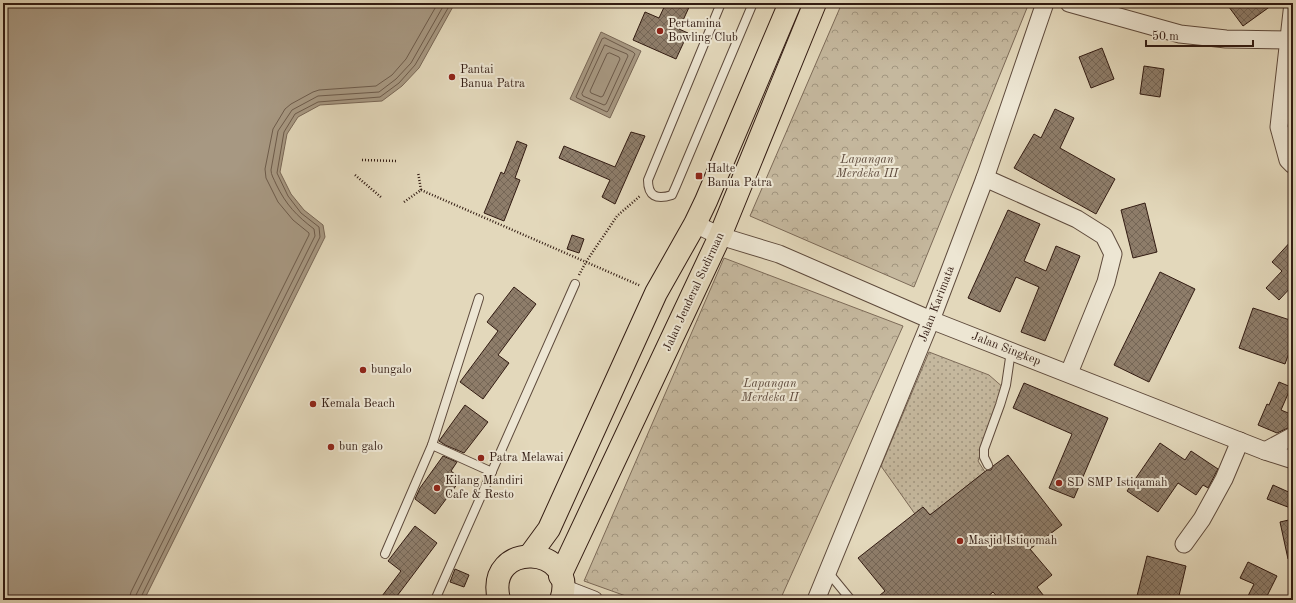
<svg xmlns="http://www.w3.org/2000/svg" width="1296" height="603" font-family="'Old Standard TT',serif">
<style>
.grass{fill:url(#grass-dots);stroke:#7c6a58}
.forest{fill:url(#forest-crowns);stroke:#7c6a58}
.water{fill:#a79882;stroke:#786655}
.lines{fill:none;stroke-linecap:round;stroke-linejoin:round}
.shore{stroke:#6c5a4a;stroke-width:1}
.building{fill:url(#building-cross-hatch);stroke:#321b12}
.lane-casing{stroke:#5e4a3c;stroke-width:10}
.street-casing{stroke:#5e4a3c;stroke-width:19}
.highway-casing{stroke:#321b12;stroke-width:24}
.path{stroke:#321b12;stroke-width:2.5;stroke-dasharray:1 2;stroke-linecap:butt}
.lane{stroke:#ede6d3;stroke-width:8}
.street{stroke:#ede6d3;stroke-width:17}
.highway{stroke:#e3d8bb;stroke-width:22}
.poi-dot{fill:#8f2418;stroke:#ede6d3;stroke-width:1.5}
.labels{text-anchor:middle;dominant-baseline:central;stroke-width:4;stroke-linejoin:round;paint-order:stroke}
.poi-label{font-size:12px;fill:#321b12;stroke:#ede6d3;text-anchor:start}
.park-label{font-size:12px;font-style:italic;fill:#5e4a3c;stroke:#ede6d3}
.street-label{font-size:12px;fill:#321b12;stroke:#ede6d3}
</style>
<defs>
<pattern id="grass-dots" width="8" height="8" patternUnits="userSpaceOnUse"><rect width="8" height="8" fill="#c5b89e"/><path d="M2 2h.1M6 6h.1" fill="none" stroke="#a1957f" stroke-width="1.8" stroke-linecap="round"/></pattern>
<pattern id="forest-crowns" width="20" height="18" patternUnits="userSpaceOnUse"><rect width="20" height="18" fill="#c5b89e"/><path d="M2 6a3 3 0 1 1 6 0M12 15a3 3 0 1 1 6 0" fill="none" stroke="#a1957f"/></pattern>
<pattern id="building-cross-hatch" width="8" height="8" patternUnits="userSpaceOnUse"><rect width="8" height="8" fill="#8e7d6a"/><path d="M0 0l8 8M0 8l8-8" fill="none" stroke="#756656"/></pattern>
</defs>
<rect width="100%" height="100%" fill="#e3d8bb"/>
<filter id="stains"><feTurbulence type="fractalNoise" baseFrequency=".005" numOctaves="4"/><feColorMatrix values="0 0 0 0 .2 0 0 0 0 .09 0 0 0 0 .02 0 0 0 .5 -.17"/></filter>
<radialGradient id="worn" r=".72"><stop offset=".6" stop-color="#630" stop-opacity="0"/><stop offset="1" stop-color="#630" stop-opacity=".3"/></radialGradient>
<!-- grass -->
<path class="grass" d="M929,352L989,375L1005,389L978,461L985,472L930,515L923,507L915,514L881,466Z"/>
<!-- forest -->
<g class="forest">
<path d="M842,3H1029L914,287L750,216Z"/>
<path d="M724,258L903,326L780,600H637L584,581Z"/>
</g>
<!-- water -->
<g class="water">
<path d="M3,3H455L419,68L402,86L382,101L320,105L298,117L287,134L280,172L291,194L304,210L323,225L325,237L144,600H3Z"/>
<path d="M601,32L641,51L610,118L570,99Z"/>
</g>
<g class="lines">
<!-- shore -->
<g class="shore">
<path d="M605,38L633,52L635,54L608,111L607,112L577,98L576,97L602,39Z"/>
<path d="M605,45L627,54L628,56L606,104L604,105L583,96L582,94Z"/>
<path d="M610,53L619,57L620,59L603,96L601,97L591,93L590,91L607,54Z"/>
<path d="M129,600L131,592L309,235V233L293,220L278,202L266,178L265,169L273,129L285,109L291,104L313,92L319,90L376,86L392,75L406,59L438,3"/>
<path d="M135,600L136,595L315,236L314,229C297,216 286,205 276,184C274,179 271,175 271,170L278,131L292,110L318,96L379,92L396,79L411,63L445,3"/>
<path d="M140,600L141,597L320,237L319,227L301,213L288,196L277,173L284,132L295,114L318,102L380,97L399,83L415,65L451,3"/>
</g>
</g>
<!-- building -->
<g class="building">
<path d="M666,3H691L679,29L688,33L676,59L633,40L645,12L659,18Z"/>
<path d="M1226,3H1275L1243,26Z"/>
<path d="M1102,48L1114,79L1091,88L1079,57Z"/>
<path d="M1144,66L1164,69L1160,97L1140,94Z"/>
<path d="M1055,109L1074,118L1060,148L1115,179L1096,214L1014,168L1034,134L1041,138Z"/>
<path d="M631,132L645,136L615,204L602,197L610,180L559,158L564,146L615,167Z"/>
<path d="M517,141L527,145L515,178L520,180L504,221L484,213L501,172L504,174Z"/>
<path d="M1145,203L1157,252L1133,258L1121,210Z"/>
<path d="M1008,210L1040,224L1024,261L1046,271L1056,246L1080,256L1045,341L1021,332L1039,287L1016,277L1000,312L968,298Z"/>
<path d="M572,235L584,239L579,253L567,249Z"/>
<path d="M1293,239V285L1279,300L1266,288L1282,271L1272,262Z"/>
<path d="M1160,272L1195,289L1149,382L1114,365Z"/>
<path d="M514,287L536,304L498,355L509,363L483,399L460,382L498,331L487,322Z"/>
<path d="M1253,308L1293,321V342L1285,364L1239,348Z"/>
<path d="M1279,382L1291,387L1281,410L1293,415V419L1290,427L1277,433L1258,425L1267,404L1269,405Z"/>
<path d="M1024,383L1108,418L1074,498L1049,488L1072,434L1013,408Z"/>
<path d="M465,405L488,422L464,453L445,445L439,441Z"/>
<path d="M1160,443L1185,460L1191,451L1218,469L1208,488L1203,485L1196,495L1178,483L1158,512L1127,491Z"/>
<path d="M1008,455L1062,525L1030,549L1052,575L1037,587L1047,600H1000L993,592L984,600H874L885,591L858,558L923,507L930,515L987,470H991L993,466Z"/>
<path d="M443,456L457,462L451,471L461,479L435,514L415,499L420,488Z"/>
<path d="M1273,485L1293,494V509L1267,499Z"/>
<path d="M1293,519V559H1288L1280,522Z"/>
<path d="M415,526L437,543L394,600H379L401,571L388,561Z"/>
<path d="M1147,556L1186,566L1178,600H1136Z"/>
<path d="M1248,562L1277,576L1265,600H1246L1254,584L1240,578Z"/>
<path d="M455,569L469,575L464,587L450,582Z"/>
</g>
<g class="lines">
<defs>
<g id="lane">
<path d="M721,3L648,180C648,196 656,200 672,195L676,186L753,3"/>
<path d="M432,445L479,298"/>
<path d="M988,465L984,457V449L1000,405L1006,385L1011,351"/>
<path d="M385,554L432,445L492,472"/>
<path d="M828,572L851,600"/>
<path d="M435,600L575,284"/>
</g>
<g id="street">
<path d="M1069,3L1180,34L1226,39L1293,40"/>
<path d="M1293,3L1279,127L1288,160L1293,165"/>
<path d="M985,178L1077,219L1104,236L1113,254L1106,282L1069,373"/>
<path d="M695,224L720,236L779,254L931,320L1265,451L1293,460"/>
<path d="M1265,451L1293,436"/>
<path d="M1184,544L1202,519L1224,479L1240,441"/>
<path d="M563,588L594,600"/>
<path d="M816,600L931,320L985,178L1045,3"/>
</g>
<g id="highway">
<path d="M530,555L549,529L656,293L695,224L706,201L790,3"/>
<path d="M560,576L720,236L815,3"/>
<path d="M499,600C484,539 580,545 561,600"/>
</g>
</defs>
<!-- lane casing -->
<use href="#lane" class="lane-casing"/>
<!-- street casing -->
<use href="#street" class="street-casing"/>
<!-- highway casing -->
<use href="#highway" class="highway-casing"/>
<!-- path -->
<g class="path">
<path d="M362,160L397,161"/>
<path d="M355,175L382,198"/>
<path d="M421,190L641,286"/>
<path d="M404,202L421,190L418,172"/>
<path d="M579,275L586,262L617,216L640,196"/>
</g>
<!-- lane -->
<use href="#lane" class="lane"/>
<!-- street -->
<use href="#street" class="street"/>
<!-- highway -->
<use href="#highway" class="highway"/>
</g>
<!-- markers -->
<g class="poi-dot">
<circle cx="660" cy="31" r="4"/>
<circle cx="452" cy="77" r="4"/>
<rect x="695" y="172" width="8" height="8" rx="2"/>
<circle cx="363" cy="370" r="4"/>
<circle cx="313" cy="404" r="4"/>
<circle cx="331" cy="447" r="4"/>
<circle cx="481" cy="458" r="4"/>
<circle cx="1059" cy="483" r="4"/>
<circle cx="437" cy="488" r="4"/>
<circle cx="960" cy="541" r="4"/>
</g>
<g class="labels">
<!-- poi labels -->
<g class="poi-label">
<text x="668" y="24">Pertamina<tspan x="668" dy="14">Bowling Club</tspan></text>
<text x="460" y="70">Pantai<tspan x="460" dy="14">Banua Patra</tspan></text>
<text x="707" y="169">Halte<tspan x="707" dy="14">Banua Patra</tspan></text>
<text x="371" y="370">bungalo</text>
<text x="321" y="404">Kemala Beach</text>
<text x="339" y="447">bun galo</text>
<text x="489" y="458">Patra Melawai</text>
<text x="445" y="481">Kilang Mandiri<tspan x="445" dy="14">Cafe &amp; Resto</tspan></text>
<text x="1067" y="483">SD SMP Istiqamah</text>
<text x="968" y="541">Masjid Istiqomah</text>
</g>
<!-- park labels -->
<g class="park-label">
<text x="867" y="160">Lapangan<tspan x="867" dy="14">Merdeka III</tspan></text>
<text x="770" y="384">Lapangan<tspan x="770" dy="14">Merdeka II</tspan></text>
</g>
<!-- street labels -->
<g class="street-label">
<text transform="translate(694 292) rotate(-65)">Jalan Jenderal Sudirman</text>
<text transform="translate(937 304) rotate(-69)">Jalan Karimata</text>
<text transform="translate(1006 349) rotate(21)">Jalan Singkep</text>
</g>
</g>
<!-- margin -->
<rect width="1296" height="603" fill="none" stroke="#e3d8bb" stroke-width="16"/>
<rect x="4" y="4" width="1288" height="595" fill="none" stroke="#321b12" stroke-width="2"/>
<rect x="8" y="8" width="1280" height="587" fill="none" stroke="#321b12"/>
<!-- scale -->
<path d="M1146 40v6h107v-6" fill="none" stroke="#321b12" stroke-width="2"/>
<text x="1152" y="40" font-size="12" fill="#321b12" stroke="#ede6d3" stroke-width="3" paint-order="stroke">50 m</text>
<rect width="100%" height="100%" filter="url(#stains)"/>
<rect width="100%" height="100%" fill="url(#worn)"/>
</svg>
